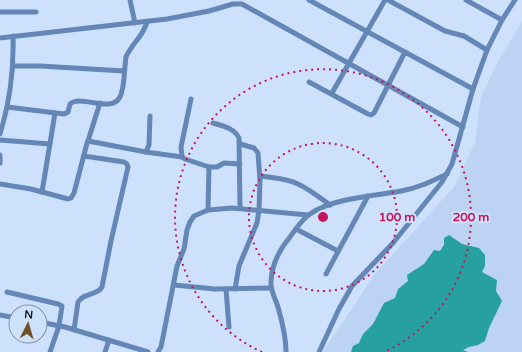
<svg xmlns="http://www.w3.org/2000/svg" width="522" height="352" font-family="'Varela Round',sans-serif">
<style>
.built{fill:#bdd3f3}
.water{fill:#27a0a2}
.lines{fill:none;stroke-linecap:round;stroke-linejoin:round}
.minor{stroke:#6487b7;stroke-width:5}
.ring{fill:none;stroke:#c2185b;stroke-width:2;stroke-dasharray:2 4}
.centre{fill:#c2185b;stroke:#cee1fc;stroke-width:2}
.ring-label{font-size:12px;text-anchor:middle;font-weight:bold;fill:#c2185b;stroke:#cee1fc;stroke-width:4;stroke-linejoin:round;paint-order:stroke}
</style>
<rect width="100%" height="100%" fill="#cee1fc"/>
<!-- built -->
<path class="built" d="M522,21V352H323L374,275L454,187L475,142L481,97L498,62Z"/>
<!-- water -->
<path class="water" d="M449,235L462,244L479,248L485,255V266L482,272L497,280L496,291L502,301L489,328L485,341L478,345L469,347L463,350L468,352H351L353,346L359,343L363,334L373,324L384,303L395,298L398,289L408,281L407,275L424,264L434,250L440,251L444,245V238Z"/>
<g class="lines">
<!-- minor -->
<g class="minor">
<path d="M130,0L135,23"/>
<path d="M309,0L473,89"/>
<path d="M388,0L445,31L464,36L487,50"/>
<path d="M466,0L502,20"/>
<path d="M0,12H36"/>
<path d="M0,38L167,19L209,11L233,4H242L463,127"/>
<path d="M13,66H40L124,71"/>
<path d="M309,82L368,114L371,115L374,113L405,52"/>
<path d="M332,93L385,0"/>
<path d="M191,99L181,147L182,157L185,159L209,167H217L224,163L240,164"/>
<path d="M7,107L64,114L68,112L70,104C81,94 111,114 120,97C125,87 124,69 126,57C132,43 143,37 147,22"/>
<path d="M213,123C223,126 234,128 239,138L240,208"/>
<path d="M0,134C10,102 14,70 13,36"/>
<path d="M0,140L50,144"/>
<path d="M88,141L146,152L182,157"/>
<path d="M146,152L149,145L150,116"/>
<path d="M0,155V163"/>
<path d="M260,176C272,178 286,178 298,184C309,189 319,197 330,205"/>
<path d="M0,184L31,189L68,199L71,198L74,193L86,147L100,103"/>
<path d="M42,192L55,113"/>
<path d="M208,210L209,167"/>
<path d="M296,229L338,251"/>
<path d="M326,274L368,196"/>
<path d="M174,285L215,289L271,288"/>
<path d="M226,289L229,327"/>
<path d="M235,289L239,266L257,223L259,210L260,180L258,153L254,148L240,144"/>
<path d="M7,292L58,304L62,306L59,326L50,352"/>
<path d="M0,315L16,318"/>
<path d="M40,322L65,327L148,352"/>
<path d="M74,330L78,302C84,292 97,296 102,287L111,241L128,167L127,164L124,162L84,156"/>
<path d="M105,352L109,340"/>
<path d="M158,352L161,347L177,266L184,249L187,230L190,222L194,216L208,210L232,208L308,215"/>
<path d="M286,352C286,337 282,321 278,307C275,298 270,290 271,281C272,263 279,250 290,237C296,229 302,219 310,214C333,198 374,196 401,191C418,188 432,181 447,174"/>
<path d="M319,352L339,309L352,286L393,243L442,182L452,164L473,89L487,50L502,20L515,0"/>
</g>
</g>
<!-- distance rings -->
<g class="ring">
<circle cx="323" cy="217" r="74"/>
<path d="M262 352A148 148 0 1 1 384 352"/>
</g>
<circle cx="323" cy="217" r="6" class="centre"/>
<g class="ring-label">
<text x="397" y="221">100 m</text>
<text x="471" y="221">200 m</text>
</g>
<!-- north arrow -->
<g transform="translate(28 324) rotate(5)"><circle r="19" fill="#cee1fc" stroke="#8493a8"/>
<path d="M0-3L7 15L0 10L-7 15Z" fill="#6d5124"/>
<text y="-6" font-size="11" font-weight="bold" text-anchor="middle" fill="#141d29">N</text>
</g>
</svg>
